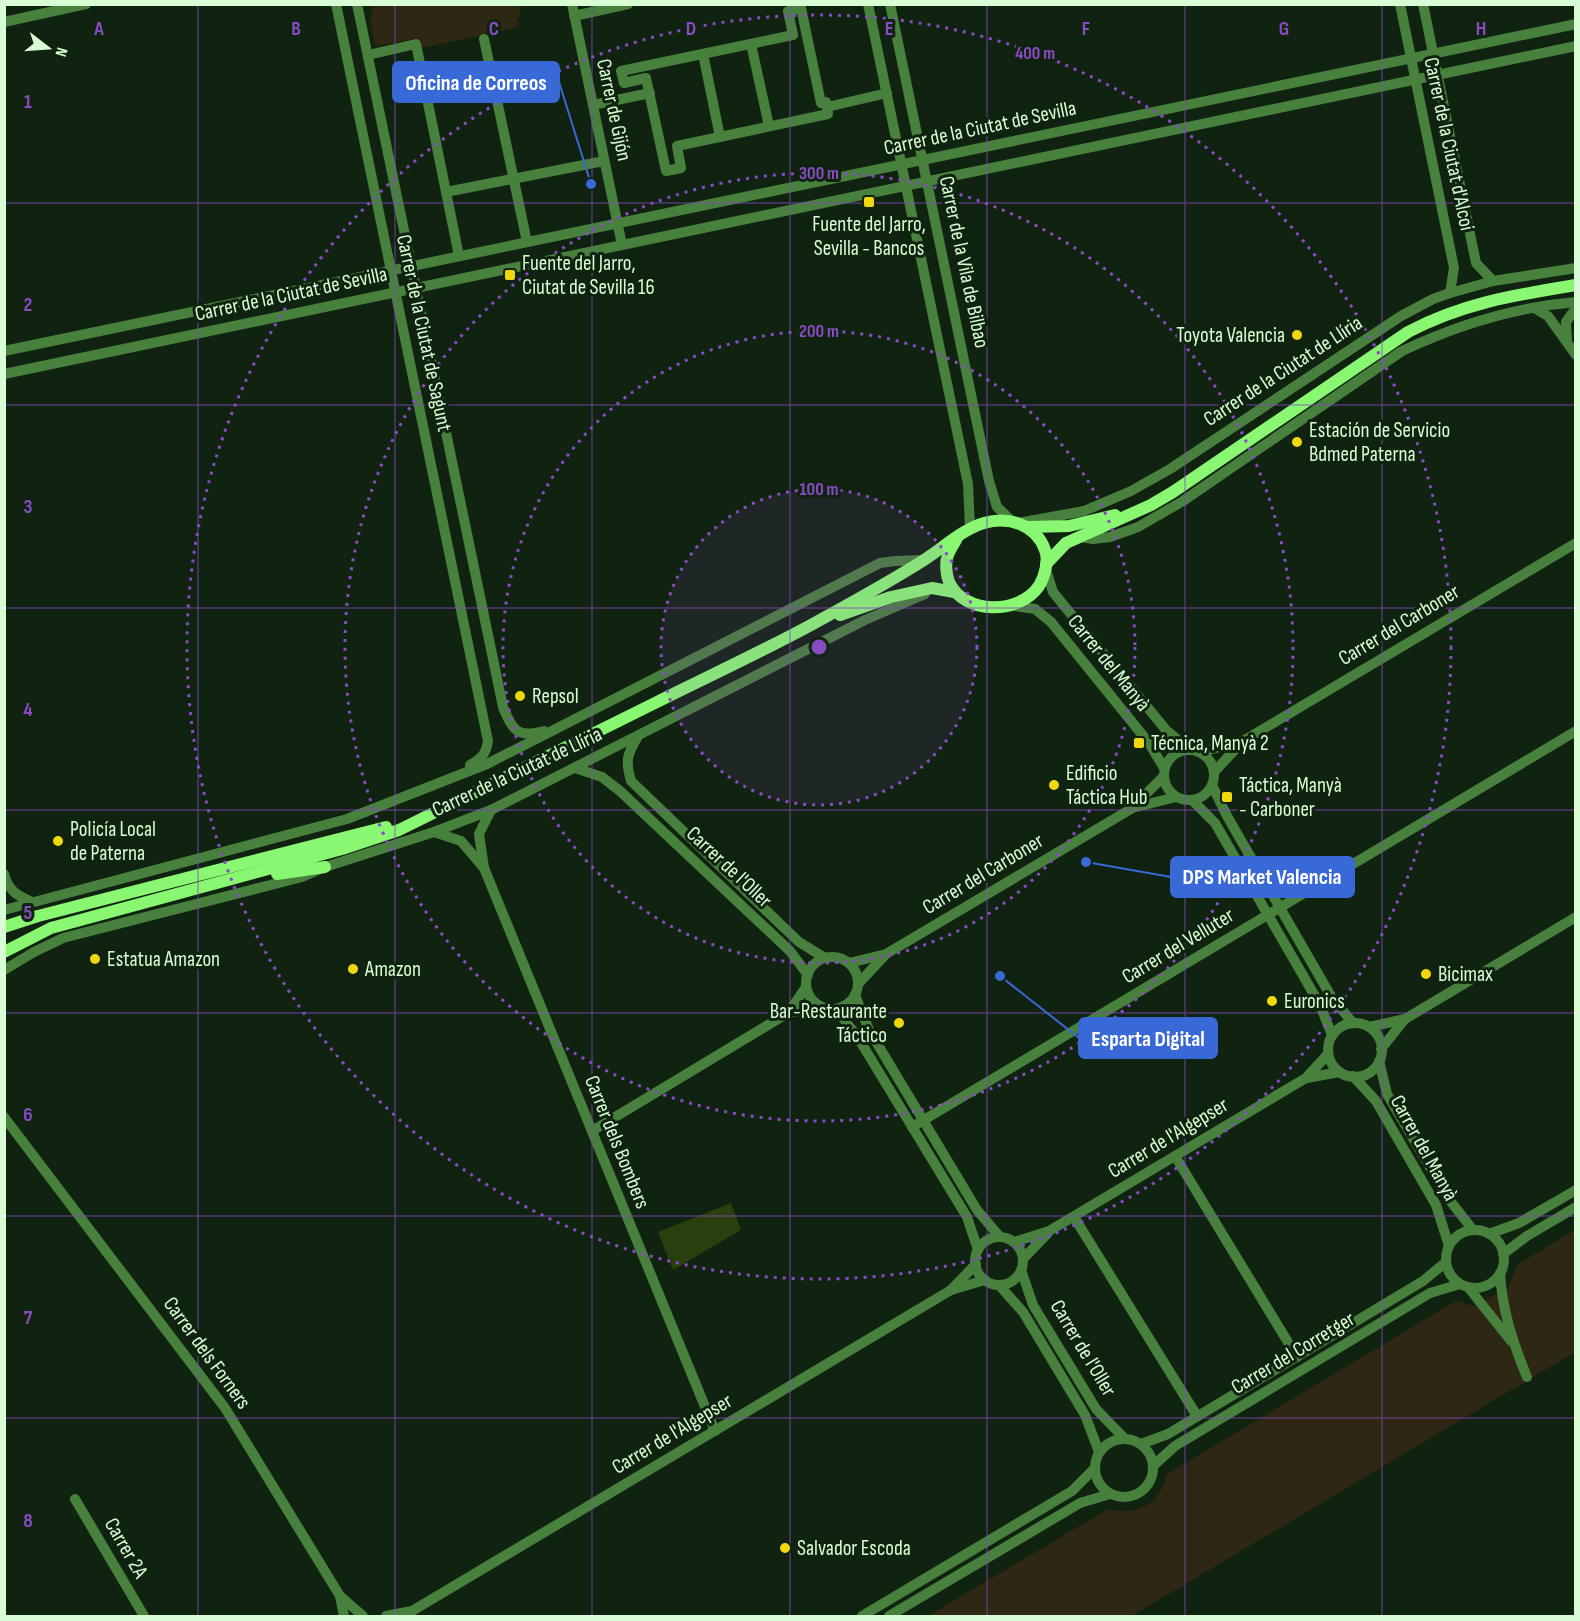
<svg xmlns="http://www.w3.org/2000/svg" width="1580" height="1621" font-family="'Sofia Sans Condensed',sans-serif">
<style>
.green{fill:#2d2713}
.water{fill:#293f0d}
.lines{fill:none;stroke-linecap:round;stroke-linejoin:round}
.street{stroke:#48803d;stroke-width:10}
.secondary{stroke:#89f771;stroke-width:12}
.grid{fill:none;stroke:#894bc2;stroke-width:1.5;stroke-opacity:0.55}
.ring{fill:none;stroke:#894bc2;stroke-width:3;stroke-dasharray:3 6}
.poi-dot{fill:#f0d80d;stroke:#102310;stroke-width:2}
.labels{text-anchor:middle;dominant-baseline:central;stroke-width:6;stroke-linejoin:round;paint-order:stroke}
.street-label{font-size:21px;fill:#d8fdd4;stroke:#102310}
.poi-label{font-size:21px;fill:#d8fdd4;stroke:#102310;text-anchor:start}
.grid-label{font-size:20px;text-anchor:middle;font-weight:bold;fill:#894bc2;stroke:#102310;stroke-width:6;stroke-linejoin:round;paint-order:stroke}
.centre{fill:#894bc2;stroke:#102310;stroke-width:3}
.ring-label{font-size:18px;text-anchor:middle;font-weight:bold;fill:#894bc2;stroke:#102310;stroke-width:6;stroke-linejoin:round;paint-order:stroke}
.leader{fill:none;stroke:#3968d7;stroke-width:2}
.callout-dot{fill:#3968d7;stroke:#102310;stroke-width:2}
.callout{fill:#3968d7;stroke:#3968d7;stroke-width:2}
.callout-label{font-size:22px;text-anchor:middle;font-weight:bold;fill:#fff}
</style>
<rect width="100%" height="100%" fill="#102310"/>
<!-- green -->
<g class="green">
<path d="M518,4L521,17L517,18L518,27L422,48L421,43L415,39L376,46C372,31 367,18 375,5Z"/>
<path d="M1575,1230V1352L1132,1616H928L1108,1509C1127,1514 1148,1511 1160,1492C1163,1487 1165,1480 1167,1474L1456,1301L1474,1306L1508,1288L1518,1264Z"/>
</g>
<!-- water -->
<path class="water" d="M731,1203L741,1230L673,1270L658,1232Z"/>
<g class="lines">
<!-- street -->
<g class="street">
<path d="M336,4L488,741C486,754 482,758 470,765"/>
<path d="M357,4L503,707C513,731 517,738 544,731"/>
<path d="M572,4L622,245"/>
<path d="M868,4L968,484L970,528"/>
<path d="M890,4L989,481L997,507L1012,521"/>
<path d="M1400,4L1454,268L1450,293"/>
<path d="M1423,4L1476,263L1493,281"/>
<path d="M801,8L821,103L826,102L828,114L677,146L681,168L666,171L646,78L624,83L621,71L793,35L788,11Z"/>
<path d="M574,16L628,4"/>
<path d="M4,22L86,4"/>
<path d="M484,39L527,242"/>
<path d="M751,44L769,126"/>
<path d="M703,54L720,137"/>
<path d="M368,55L416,44L459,256"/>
<path d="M593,105L650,93"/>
<path d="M827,107L887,93"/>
<path d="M446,192L604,161"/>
<path d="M1534,308L1548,316L1576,355"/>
<path d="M1567,340L1566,322L1576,308"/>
<path d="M4,351L1576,24"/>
<path d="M4,374L1576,46"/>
<path d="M1018,523L1084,511L1131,491L1170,469L1401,316L1433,299L1450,293L1493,281L1576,268"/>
<path d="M1080,537L1093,539L1110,537L1138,527L1183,501L1402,351C1457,325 1515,307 1576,302"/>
<path d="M1046,570L1053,592L1066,608L1166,730L1189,749"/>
<path d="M1008,605L1035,609L1051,622L1149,743L1164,768"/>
<path d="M638,736C627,755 625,760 631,781L799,942L825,958"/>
<circle cx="1189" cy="775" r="25"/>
<path d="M1201,752L1243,741L1576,543"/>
<path d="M575,768L602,777L620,791L790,951L808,975"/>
<path d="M1214,772L1243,741"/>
<path d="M1212,785L1227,816L1332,998L1353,1023"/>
<path d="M1192,800L1215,823L1320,1005L1332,1035"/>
<path d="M1132,808L1176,797"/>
<path d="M491,810L479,834L484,868L715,1431"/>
<path d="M434,832L461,841L484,868"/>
<path d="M4,874C8,891 18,896 32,902"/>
<path d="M4,910L347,819L487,764L880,563L895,561L923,560"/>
<circle cx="832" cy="983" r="26"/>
<path d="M849,963L886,954"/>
<path d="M4,970L34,952L63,938L302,877L325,867L434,832L491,810L865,620L925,594"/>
<path d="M859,983L886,954L1131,809L1163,777"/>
<path d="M855,995L869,1030L977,1210L1000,1237"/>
<path d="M836,1009L857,1036L967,1217L978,1250"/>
<path d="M788,1013L806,987"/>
<circle cx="1355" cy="1050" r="27"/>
<path d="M1369,1027L1405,1019L1576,917"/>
<path d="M1381,1049L1405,1019"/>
<path d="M1379,1061L1387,1094L1448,1198L1473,1230"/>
<path d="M1353,1076L1376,1101L1436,1205L1449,1246"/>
<path d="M1307,1078L1339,1072"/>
<path d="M4,1117L225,1408L340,1596L363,1616"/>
<path d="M912,1127L1576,731"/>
<path d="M592,1131L788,1013L819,1006"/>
<path d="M1175,1156L1297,1357"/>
<path d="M1074,1217L1197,1416"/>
<circle cx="1475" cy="1259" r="29"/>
<path d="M1489,1234L1519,1223L1576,1190"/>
<circle cx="999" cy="1261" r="24"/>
<path d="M1014,1242L1049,1231L1306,1078L1328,1054"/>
<path d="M1503,1254L1527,1236L1576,1207"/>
<path d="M1023,1259L1048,1233"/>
<path d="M1021,1270L1033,1305L1096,1409L1124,1438"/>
<path d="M1500,1273C1502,1310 1513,1343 1527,1377"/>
<path d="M999,1285L1023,1312L1085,1415L1099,1452"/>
<path d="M1468,1287L1511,1341"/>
<path d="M951,1290L976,1264"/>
<circle cx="1124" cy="1468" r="29"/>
<path d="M1141,1444L1168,1434L1423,1281L1446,1262"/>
<path d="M1153,1466L1175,1446L1430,1293L1460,1284"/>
<path d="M75,1499L144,1616"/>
<path d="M340,1596L344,1616"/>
<path d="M386,1616L412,1611L951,1290L985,1280"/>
<path d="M862,1616L1072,1491L1094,1469"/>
<path d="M889,1616L1080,1503L1110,1494"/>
</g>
<!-- secondary -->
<g class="secondary">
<path d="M1028,527L1069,526L1115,515"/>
<path d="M1046,564L1066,543L1151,505L1173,492L1408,332C1463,303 1515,295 1576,285"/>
<path d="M840,615L891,597L932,588L954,592"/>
<path d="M277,874L325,867"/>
<path d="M4,927L38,916L386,827"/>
<path d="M4,952L51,928L342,849L399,830C485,788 571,745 657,702C709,676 761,652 811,625C849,604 888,583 924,560C943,548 963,529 984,523C1008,516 1036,524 1045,550C1049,560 1045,576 1039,586C1019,615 964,615 949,582C946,574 945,562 948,555C950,549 954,544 957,538"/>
</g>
</g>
<!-- grid -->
<path class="grid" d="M198,4V1616M395,4V1616M592,4V1616M790,4V1616M987,4V1616M1185,4V1616M1382,4V1616M4,203H1576M4,405H1576M4,608H1576M4,810H1576M4,1013H1576M4,1216H1576M4,1418H1576"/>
<!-- distance rings -->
<circle cx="819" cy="647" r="158" fill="#894bc2" fill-opacity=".12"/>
<g class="ring">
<circle cx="819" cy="647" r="158"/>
<circle cx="819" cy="647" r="316"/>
<circle cx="819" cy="647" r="474"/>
<circle cx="819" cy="647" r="632"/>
</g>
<!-- markers -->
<g class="poi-dot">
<rect x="863" y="196" width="12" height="12" rx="3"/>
<rect x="504" y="269" width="12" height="12" rx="3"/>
<circle cx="1297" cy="335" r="6"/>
<circle cx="1297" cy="442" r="6"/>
<circle cx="520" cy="696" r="6"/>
<rect x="1133" y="737" width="12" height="12" rx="3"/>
<circle cx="1054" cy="785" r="6"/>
<rect x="1221" y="791" width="12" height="12" rx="3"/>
<circle cx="58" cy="841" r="6"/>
<circle cx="95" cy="959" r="6"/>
<circle cx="353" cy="969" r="6"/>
<circle cx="1426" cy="974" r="6"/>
<circle cx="1272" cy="1001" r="6"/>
<circle cx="899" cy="1023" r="6"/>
<circle cx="785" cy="1548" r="6"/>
</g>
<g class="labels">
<!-- street labels -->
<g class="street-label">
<text transform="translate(614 110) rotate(78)">Carrer de Gijón</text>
<text transform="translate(980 128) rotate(-12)">Carrer de la Ciutat de Sevilla</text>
<text transform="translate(1449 144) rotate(78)">Carrer de la Ciutat d'Alcoi</text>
<text transform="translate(964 262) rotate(78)">Carrer de la Vila de Bilbao</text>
<text transform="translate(291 294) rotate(-12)">Carrer de la Ciutat de Sevilla</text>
<text transform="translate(424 333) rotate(78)">Carrer de la Ciutat de Sagunt</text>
<text transform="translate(1283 371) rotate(-33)">Carrer de la Ciutat de Llíria</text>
<text transform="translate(1399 625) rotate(-31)">Carrer del Carboner</text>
<text transform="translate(1109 663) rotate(51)">Carrer del Manyà</text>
<text transform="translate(517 772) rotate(-25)">Carrer de la Ciutat de Llíria</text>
<text transform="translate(729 867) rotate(43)">Carrer de l'Oller</text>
<text transform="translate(983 874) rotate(-31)">Carrer del Carboner</text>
<text transform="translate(1178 946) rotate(-31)">Carrer del Velluter</text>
<text transform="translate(1168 1138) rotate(-31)">Carrer de l'Algepser</text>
<text transform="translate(617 1142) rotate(68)">Carrer dels Bombers</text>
<text transform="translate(1424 1148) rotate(61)">Carrer del Manyà</text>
<text transform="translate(1083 1348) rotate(59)">Carrer de l'Oller</text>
<text transform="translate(207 1353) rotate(54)">Carrer dels Forners</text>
<text transform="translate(1293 1353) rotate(-31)">Carrer del Corretger</text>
<text transform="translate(672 1434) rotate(-31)">Carrer de l'Algepser</text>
<text transform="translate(126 1548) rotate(60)">Carrer 2A</text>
</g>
<!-- poi labels -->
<g class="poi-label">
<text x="869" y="224" text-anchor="middle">Fuente del Jarro,<tspan x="869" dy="24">Sevilla - Bancos</tspan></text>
<text x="522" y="263">Fuente del Jarro,<tspan x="522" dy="24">Ciutat de Sevilla 16</tspan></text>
<text x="1285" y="335" text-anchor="end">Toyota Valencia</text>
<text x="1309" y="430">Estación de Servicio<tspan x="1309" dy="24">Bdmed Paterna</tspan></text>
<text x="532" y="696">Repsol</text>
<text x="1151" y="743">Técnica, Manyà 2</text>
<text x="1066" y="773">Edificio<tspan x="1066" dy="24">Táctica Hub</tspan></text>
<text x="1239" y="785">Táctica, Manyà<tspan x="1239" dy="24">- Carboner</tspan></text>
<text x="70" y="829">Policía Local<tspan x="70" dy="24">de Paterna</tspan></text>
<text x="107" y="959">Estatua Amazon</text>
<text x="365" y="969">Amazon</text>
<text x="1438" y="974">Bicimax</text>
<text x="1284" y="1001">Euronics</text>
<text x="887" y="1011" text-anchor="end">Bar-Restaurante<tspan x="887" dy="24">Táctico</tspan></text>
<text x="797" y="1548">Salvador Escoda</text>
</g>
</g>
<g class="grid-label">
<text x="99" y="35">A</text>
<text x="296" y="35">B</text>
<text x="494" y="35">C</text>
<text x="691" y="35">D</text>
<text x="889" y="35">E</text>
<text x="1086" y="35">F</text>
<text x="1284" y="35">G</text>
<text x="1481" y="35">H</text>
<text x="28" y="108">1</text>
<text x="28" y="311">2</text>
<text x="28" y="513">3</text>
<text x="28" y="716">4</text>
<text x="28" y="919">5</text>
<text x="28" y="1121">6</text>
<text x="28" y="1324">7</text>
<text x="28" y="1527">8</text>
</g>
<circle cx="819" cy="647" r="9" class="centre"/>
<g class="ring-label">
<text x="1035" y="59">400 m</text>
<text x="819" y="179">300 m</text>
<text x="819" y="337">200 m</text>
<text x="819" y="495">100 m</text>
</g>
<!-- callouts -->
<path class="leader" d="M591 184L559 82M1086 862L1171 877M1000 976L1079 1038"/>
<g class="callout-dot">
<circle cx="591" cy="184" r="6"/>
<circle cx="1086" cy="862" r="6"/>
<circle cx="1000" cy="976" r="6"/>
</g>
<g class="callout">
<rect x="393" y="62" width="166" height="40" rx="6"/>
<rect x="1171" y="857" width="183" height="40" rx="6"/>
<rect x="1079" y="1018" width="138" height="40" rx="6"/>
</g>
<g class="callout-label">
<text x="476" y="90">Oficina de Correos</text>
<text x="1262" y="884">DPS Market Valencia</text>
<text x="1148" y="1046">Esparta Digital</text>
</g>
<!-- border -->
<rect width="1580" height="1621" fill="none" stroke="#d8fdd4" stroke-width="12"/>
<!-- north arrow -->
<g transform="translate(48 48) rotate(107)" stroke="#102310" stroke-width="4.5" paint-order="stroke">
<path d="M0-4.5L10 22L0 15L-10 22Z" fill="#d8fdd4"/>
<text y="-9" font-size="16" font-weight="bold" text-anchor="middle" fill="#d8fdd4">N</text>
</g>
</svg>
